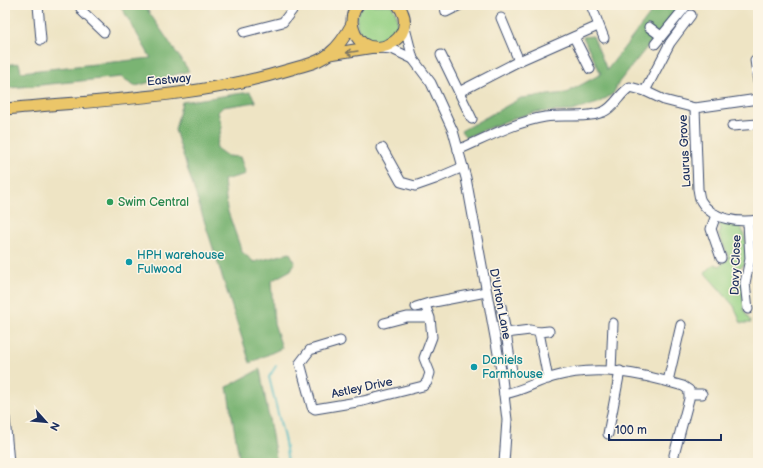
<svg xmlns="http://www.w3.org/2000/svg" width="763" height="468" font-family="'Balsamiq Sans',sans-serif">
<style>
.green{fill:#98d286;stroke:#5a8072}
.forest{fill:#7ab473;stroke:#4a7268}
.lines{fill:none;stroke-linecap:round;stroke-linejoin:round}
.stream{stroke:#49b8c1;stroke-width:2}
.minor-casing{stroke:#3b4a6d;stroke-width:11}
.major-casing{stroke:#3b4a6d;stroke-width:13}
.minor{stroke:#fff;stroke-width:9}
.major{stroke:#ebc669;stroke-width:11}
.oneway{stroke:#797363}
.leisure-dot{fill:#2e9e5b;stroke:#fcf5e5;stroke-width:1.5}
.culture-dot{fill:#0f9aa8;stroke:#fcf5e5;stroke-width:1.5}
.labels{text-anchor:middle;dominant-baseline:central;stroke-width:3;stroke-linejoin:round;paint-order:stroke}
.street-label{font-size:12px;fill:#1b2f5e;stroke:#fcf5e5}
.leisure-label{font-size:12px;fill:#27864d;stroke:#fcf5e5;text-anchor:start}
.culture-label{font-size:12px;fill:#0d838f;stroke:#fcf5e5;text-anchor:start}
</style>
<rect width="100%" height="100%" fill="#fcf5e5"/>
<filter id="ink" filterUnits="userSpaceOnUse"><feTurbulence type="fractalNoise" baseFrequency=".025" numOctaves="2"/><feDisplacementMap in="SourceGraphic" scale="8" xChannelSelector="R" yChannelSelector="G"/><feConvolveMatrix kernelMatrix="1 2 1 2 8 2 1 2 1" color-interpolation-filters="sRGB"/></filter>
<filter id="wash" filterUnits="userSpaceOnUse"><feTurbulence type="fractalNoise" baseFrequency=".012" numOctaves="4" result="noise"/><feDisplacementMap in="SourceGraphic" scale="16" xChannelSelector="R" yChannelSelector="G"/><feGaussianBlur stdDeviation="0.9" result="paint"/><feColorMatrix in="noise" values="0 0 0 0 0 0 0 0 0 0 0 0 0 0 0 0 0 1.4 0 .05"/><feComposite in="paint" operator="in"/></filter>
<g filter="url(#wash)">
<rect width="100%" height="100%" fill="#eee4c4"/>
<!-- green -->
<g class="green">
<path d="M364,5H391C416,36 364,57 357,25C356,18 359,9 364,5Z"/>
<path d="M720,223L741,227C746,238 750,254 744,265L738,268L737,273L742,279L744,310L751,323H741L734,306L705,273L714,264L720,266L729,258L719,235Z"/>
</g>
<!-- forest -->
<g class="forest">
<path d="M120,5H144L189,71L136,86L121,77L10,88L5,86V65L19,63L21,72L151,58Z"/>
<path d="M657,5H681L619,82L613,94L598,103L572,111L536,112L514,118L466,137L461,131L521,98L566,93L601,74L583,37L593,36L607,70Z"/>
<path d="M250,92L256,102L223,107L218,112L222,127L216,148L227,156L240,157L246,174L224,180L227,209L242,252L254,262L290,253L295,262L291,270L271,281L274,323L282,348L250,363L175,130L182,102Z"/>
<path d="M260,369L277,463H240L227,387Z"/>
</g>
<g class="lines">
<!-- stream -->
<path class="stream" d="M276,366L269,377L285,442L288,463"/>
</g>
</g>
<g filter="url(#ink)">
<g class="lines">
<defs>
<g id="minor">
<path d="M38,5L41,40"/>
<path d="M79,5L83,12L104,32"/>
<path d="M591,5L604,38"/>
<path d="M445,8L446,12L460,5"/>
<path d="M691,15L670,43L645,91L664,100L695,108L758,99"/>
<path d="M501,18L519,61"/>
<path d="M404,24L413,59L431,83L453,131L466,178L501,370L507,420L504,463"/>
<path d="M649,27L661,36"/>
<path d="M244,32L283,22L293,9L291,5"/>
<path d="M574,37L590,69"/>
<path d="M655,44L687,5"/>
<path d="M380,48L392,49L413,59"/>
<path d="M441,55L472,119"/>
<path d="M755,60L758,82"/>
<path d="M459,92L519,61L598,26"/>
<path d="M695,108L698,189C699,193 699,198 701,201C712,220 739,223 758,220"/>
<path d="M732,126L758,124"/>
<path d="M382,148L401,182L415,186L435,179L463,167"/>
<path d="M458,150C486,138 515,122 545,117C564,114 585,119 603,112C615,107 619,94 630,87L645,91"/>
<path d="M716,215L711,229L721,258"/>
<path d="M501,306L506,333"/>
<path d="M416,307L429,303L486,292"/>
<path d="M748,309L745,283L750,259L748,222"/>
<path d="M384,323L407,317H429"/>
<path d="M340,341L310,350L300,363L312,407L315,409L363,401L423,386L427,382L430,373L424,358L432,337L430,318L425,305"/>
<path d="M611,371L613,323"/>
<path d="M512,372L506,333L530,330L539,332"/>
<path d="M548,379L539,332L549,331"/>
<path d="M668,381L681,325"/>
<path d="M504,394C523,391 535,382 553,377C597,364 640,373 683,386L689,390V399L674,455"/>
<path d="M689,394H702"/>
<path d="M5,418L9,463"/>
<path d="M608,434L620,371"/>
</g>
<g id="major">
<path d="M358,5C352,12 351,20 353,28C364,68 424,39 398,5"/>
<path d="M330,54L374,47"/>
<path d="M5,109C99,100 197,98 288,70C301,66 319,63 330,53C339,46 346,35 352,24"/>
</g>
</defs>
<!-- minor casing -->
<use href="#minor" class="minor-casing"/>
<!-- major casing -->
<use href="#major" class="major-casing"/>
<!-- minor -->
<use href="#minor" class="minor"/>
<!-- major -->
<use href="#major" class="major"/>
</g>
<!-- one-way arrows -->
<defs><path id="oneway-shaft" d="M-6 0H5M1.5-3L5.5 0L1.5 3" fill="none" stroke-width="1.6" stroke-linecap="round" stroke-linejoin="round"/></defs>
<use class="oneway" href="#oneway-shaft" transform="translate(352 52) rotate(171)"/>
</g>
<!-- markers -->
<circle class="leisure-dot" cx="110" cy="202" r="4"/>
<g class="culture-dot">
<circle cx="129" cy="262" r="4"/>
<circle cx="474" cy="367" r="4"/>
</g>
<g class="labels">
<!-- street labels -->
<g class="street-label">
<text transform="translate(169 80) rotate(-5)">Eastway</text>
<text transform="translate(685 151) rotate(-93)">Laurus Grove</text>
<text transform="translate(736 265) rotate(-88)">Davy Close</text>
<text transform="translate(500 304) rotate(79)">D'Urton Lane</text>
<text transform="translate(362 388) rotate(-12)">Astley Drive</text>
</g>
<!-- leisure labels -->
<g class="leisure-label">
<text x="118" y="202">Swim Central</text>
</g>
<!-- culture labels -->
<g class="culture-label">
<text x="137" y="255">HPH warehouse<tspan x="137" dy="14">Fulwood</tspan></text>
<text x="482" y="360">Daniels<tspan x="482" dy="14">Farmhouse</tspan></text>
</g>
</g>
<!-- margin -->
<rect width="763" height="468" fill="none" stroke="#fcf5e5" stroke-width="20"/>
<!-- north arrow -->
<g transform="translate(46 422) rotate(117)" stroke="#fcf5e5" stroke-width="3" paint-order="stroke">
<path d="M0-3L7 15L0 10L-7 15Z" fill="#1b2f5e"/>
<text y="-6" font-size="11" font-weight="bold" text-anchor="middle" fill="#1b2f5e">N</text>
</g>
<!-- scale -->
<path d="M609 434v6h112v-6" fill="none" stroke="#1b2f5e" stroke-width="2"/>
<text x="615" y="434" font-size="12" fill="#1b2f5e" stroke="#fcf5e5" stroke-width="3" paint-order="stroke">100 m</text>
</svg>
